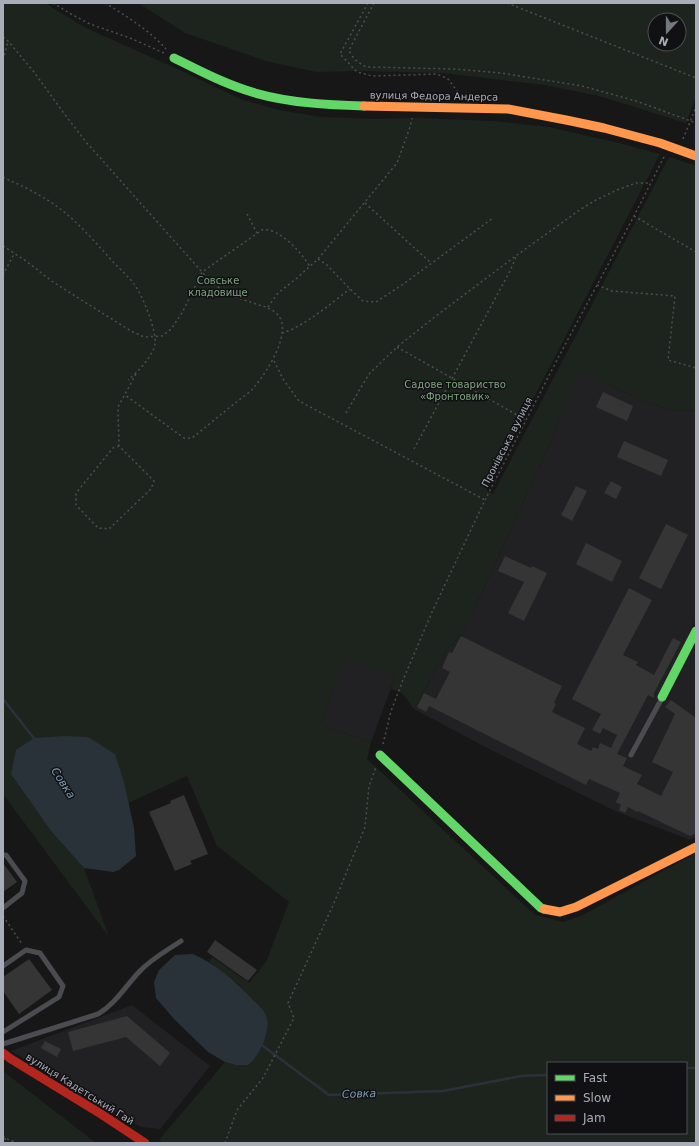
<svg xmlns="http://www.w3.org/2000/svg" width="699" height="1146" font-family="'DejaVu Sans',sans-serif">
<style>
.built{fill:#212123}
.green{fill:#1d241e;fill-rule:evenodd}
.water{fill:#2a3239}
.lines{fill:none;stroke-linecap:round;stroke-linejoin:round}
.stream{stroke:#2a3239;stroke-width:2.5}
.building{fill:#353536}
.path{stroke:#4d4e52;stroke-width:1.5;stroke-dasharray:2 3;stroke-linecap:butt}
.lane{stroke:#4b4c50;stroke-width:5}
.fast{stroke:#63d668;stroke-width:9}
.slow{stroke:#ff974d;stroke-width:9}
.jam{stroke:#b3261e;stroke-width:9}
.labels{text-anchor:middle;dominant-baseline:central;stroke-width:3;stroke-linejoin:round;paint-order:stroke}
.street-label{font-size:10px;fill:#a8adb8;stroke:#111113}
.park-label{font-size:10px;fill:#7fa381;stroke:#111113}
.water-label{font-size:11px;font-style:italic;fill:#7f9bb3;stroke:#111113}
</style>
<rect width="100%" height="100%" fill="#171717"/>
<!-- built -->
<g class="built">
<path d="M579,369L611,386L645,401L671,410L679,411L696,410V620L685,643L696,649V705L694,709L696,711V837L690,840L615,811L489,749L414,709L447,649L463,633L549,446Z"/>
<path d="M345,657L395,677L371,742L321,725Z"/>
<path d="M132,1005L210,1066L160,1129L141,1127L11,1051Z"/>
</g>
<!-- green -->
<g class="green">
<path d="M3,3H45L86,28L173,67L243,100L279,110L321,117L373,119L415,118L493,121L549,127L619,143L660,154L486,490L493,494L669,157L696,166V410L679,411L671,410L645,401L611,386L579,370L549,446L463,633L447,649L414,709L402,693L391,689L395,677L345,658L321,725L371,742L367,759L535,915L563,922L581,916L696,853V1143H163L159,1140L225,1062L236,1065L266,1037L268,1027L267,1016L238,984L209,962L212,957L249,983L266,962L289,902L217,846L187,776L128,803L124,782L114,754L88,737L11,774L51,831L84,868L109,937L3,794ZM548,1063H686V1133H548Z"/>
<path d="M138,3H696V97L686,123L599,96L545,85L442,73L359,71L316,72L266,61L185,33ZM655,20H679V44H655Z"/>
<path d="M3,1071L4,1072L96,1143H3Z"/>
</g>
<!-- water -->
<g class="water">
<path d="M65,736L88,737L115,754L124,782L134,828L136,856L119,870L113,872L84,868L51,831L11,774L16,750L34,738Z"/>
<path d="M193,954C217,965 234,980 252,999C257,1004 263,1009 266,1015C272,1027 262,1049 254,1059C253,1061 250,1063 248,1065H236L225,1062L208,1052L174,1019L156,998L154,982L159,970L175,955Z"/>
</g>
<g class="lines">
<!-- stream -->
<g class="stream">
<path d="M3,699L36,741"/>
<path d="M259,1043L329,1095L443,1091L521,1076L548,1075"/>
<path d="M686,1068H696"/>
</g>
</g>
<!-- building -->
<g class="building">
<path d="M603,392L633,406L627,421L596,407Z"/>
<path d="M624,441L668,460L661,476L617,457Z"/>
<path d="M611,481L622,487L616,499L604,493Z"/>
<path d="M576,486L587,491L572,521L561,515Z"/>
<path d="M666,524L688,535L661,589L639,578Z"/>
<path d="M586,543L622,561L612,582L576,564Z"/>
<path d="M505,556L531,568L532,566L547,573L524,621L508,613L524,582L498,571Z"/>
<path d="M629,588L652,600L623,655L638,662L636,665L654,675L673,638L681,642L654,693V698L648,695L617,754L627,758L623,766L642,775L637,784L661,796L673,772L652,762L675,714L665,707L671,700L696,718V833L690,836L638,811L637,812L628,807L625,813L619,810L621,805L616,802L620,793L589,779L586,785L429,706L426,712L417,707L424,693L436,699L450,672L442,668L449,652L452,653L461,636L562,686L554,703L556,704L552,712L585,728L577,744L591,751L593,747L598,749L600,743L611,748L617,735L603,728L600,734L592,730L601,714L572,699Z"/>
<path d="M184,795L208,854L190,861L192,864L175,871L149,812L171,803L170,801Z"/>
<path d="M3,863L17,882L3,892Z"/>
<path d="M215,940L257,970L248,981L207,952Z"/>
<path d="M29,959L52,990L19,1014L3,991V977Z"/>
<path d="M127,1016L170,1053L160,1066L126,1037L73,1051L68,1032Z"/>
<path d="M45,1041L61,1049L57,1057L41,1048Z"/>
</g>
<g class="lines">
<!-- path -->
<g class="path">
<path d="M53,3L71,14L90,24L130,38L164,53"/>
<path d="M105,3C125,15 150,31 166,49"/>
<path d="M368,3L340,54L357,72L372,76L437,74L448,79L457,91L456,97"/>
<path d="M374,3L349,50C352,58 359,64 367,67L455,69L501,73L582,86L636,101L696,123"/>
<path d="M507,3L696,78"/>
<path d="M695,3H696"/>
<path d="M3,37L8,41L34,72L63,112L86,142L202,272C211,282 221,291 233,296C240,299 247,301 253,303C261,306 269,307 276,313C295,329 267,372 255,386C250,393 241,398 234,404C220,415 206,427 192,438H184L125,395"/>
<path d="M3,60L8,41"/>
<path d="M683,139L696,107"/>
<path d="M3,177C22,186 42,195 59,208C79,223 96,243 113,262C120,269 128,276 134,284C142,294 157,331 155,344C153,356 138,372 128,380"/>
<path d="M365,203L431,263"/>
<path d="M247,214L257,233"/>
<path d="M634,216L696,252"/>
<path d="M3,246L26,261L53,282L83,301L131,331L144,337L162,336L171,329L182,313L202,272L262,230C279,227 302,253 310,267"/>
<path d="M318,259L327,265L350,289L363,301L376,302L402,285L493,218"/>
<path d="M3,275L14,254"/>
<path d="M597,285L612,291L675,296L668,360L696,368"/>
<path d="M268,307L278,293L297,278L318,259L397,163L410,127L412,118"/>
<path d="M282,333C304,327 331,303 350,289"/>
<path d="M397,347L526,420"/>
<path d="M274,361L283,379L299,401L485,500"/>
<path d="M346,413L363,384L370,373L397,347L436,316L517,255L581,209L596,200L617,190L636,183H651"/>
<path d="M119,446L113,448L76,493V505L98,528L109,529L151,489L154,481L119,446L118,407L136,374"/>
<path d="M414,449L510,271L516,257"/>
<path d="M383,744L391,711L403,680L432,612L485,500L558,358L634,216L664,157"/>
<path d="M3,916L22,944"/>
<path d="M3,1136L5,1138L17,1143"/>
<path d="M5,1138L6,1143"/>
<path d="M225,1143L237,1110L263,1078L294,1018L288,1003L334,903L365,827L369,786L376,767"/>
</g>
<!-- lane -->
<g class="lane">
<path d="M631,755L662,698"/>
<path d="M3,855H6L25,881L22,893L3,908"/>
<path d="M3,966L26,950L40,953L63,986L59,997L3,1032"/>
<path d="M3,1044L98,1014C115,1004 125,987 139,972C151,959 166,951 181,941"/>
</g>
<!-- fast -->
<g class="fast">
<path d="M174,58C200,71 227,85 255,93C291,103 328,105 364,106"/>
<path d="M662,697L696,631"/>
<path d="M380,755L541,908L544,909"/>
</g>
<!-- slow -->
<g class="slow">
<path d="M364,106L508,109L566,120L604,128L660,143L696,156"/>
<path d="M544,909L560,912L576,907L696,847"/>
</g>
<!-- jam -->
<path class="jam" d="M3,1053L11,1059L101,1114L145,1143"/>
</g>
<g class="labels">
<!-- street labels -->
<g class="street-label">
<text transform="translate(434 96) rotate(1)">вулиця Федора Андерса</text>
<text transform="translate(507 442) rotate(-63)">Пронівська вулиця</text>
<text transform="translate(80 1089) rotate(32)">вулиця Кадетський Гай</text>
</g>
<!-- park labels -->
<g class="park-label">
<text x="218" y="280">Совське<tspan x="218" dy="12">кладовище</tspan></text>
<text x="455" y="384">Садове товариство<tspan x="455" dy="12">«Фронтовик»</tspan></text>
</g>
<!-- water labels -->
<g class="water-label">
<text transform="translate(63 783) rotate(57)">Совка</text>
<text transform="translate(359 1094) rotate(-2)">Совка</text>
</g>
</g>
<!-- border -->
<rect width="699" height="1146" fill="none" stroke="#a8adb8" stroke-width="8"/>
<!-- legend -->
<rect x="547" y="1062" width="140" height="72" fill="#111113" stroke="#4d4f55"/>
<rect x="555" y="1075" width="20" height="6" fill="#63d668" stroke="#4d4f55"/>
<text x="583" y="1082" font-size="12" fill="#a8adb8">Fast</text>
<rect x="555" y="1095" width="20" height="6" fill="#ff974d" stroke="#4d4f55"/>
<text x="583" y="1102" font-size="12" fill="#a8adb8">Slow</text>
<rect x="555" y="1115" width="20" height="6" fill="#b3261e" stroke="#4d4f55"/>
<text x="583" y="1122" font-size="12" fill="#a8adb8">Jam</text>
<!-- north arrow -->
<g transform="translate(667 32) rotate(201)"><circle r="19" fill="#111113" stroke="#4d4f55"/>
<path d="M0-3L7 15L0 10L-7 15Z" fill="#757880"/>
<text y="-6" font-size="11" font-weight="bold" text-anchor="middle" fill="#a8adb8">N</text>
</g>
</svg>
